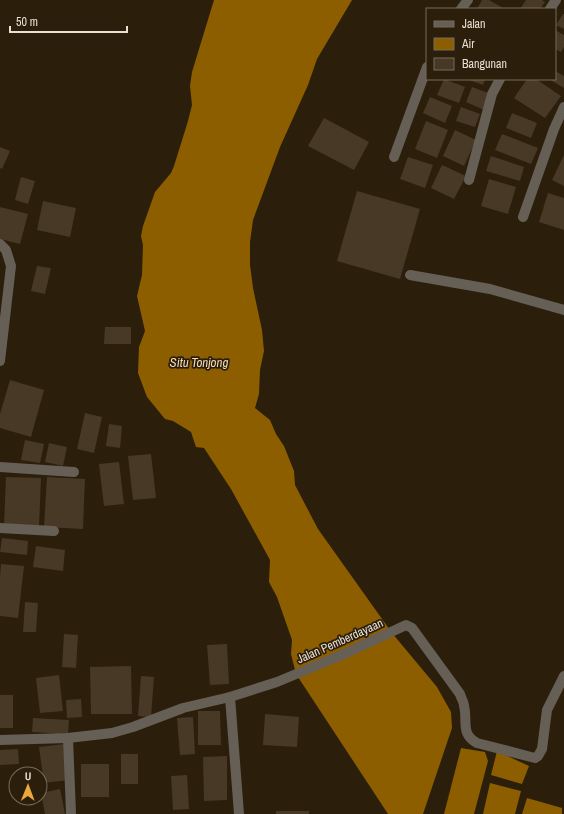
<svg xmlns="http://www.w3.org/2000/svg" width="564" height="814" font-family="'Archivo Narrow',sans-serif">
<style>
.water{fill:#8d5e00}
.building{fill:#473925}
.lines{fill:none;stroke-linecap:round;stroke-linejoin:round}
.minor{stroke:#665f56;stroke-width:10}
.labels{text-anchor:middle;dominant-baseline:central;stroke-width:3.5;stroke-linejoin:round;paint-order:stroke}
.street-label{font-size:12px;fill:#e9e0d4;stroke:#2b1e0b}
.water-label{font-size:13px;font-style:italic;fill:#f6dbb7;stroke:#2b1e0b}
</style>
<rect width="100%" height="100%" fill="#2b1e0b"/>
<!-- water -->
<g class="water">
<path d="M214,0H352L317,59L308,85L280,147L253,220L250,242V265L253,288L262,330L264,351L260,370L259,394L255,408L270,420L276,434L284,446L294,471L295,485L318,529L392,633L437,687L451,712L452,728L423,814H388L296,674L291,654L292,640L277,597L269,582L270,560L231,489L204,448L196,447L191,432L173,421L165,419L147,397L138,373L139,347L145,331L137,296L142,275L143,245L141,236L143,226L155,192L171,173L174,166L188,121L192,105L190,86L192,72Z"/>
<path d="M461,748L485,752L488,761L474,814H444Z"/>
<path d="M497,751L529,766L522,784L491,775Z"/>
<path d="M490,783L521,791L515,814H483Z"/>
<path d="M527,798L562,808V814H522Z"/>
</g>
<!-- building -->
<g class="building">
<path d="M482,0H489L505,9H477Z"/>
<path d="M526,0H542L545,2L540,9H520Z"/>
<path d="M563,14H564V29L556,25Z"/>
<path d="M555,30L564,35V47L561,52L555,49Z"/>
<path d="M555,71L564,76V88L549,79H555Z"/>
<path d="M444,79L465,87L459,103L437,95Z"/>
<path d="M466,79H485L483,85Z"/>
<path d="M527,79H536L561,96L545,118L514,98Z"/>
<path d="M472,87L491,94L484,110L466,102Z"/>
<path d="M430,97L452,106L445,123L423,113Z"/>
<path d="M461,107L480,114L475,127L456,121Z"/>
<path d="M512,113L537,123L531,138L506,128Z"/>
<path d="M324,118L369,142L354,170L308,146Z"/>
<path d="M426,121L448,130L437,158L415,149Z"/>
<path d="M455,130L476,140L464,166L443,156Z"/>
<path d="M502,134L538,148L531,164L495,150Z"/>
<path d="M0,147L10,151L2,169L0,168Z"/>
<path d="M564,155V186L552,180Z"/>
<path d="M491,156L524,167L520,181L486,171Z"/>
<path d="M408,157L433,165L425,188L400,179Z"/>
<path d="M442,165L466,176L454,199L431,188Z"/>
<path d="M21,177L35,181L28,204L15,200Z"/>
<path d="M489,179L516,187L508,214L481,206Z"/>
<path d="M357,191L420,209L400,279L337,261Z"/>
<path d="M548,193L564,198V230L539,222Z"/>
<path d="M43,201L76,208L70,237L37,230Z"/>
<path d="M0,207L28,214L20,244L0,239Z"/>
<path d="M37,266L51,268L45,294L31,291Z"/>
<path d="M105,327H131V344H104Z"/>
<path d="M10,380L44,390L31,437L0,428V414Z"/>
<path d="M85,413L102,417L94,453L77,449Z"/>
<path d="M109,424L122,426L120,448L106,446Z"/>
<path d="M25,440L44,444L40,463L21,460Z"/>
<path d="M49,443L67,447L63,466L45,462Z"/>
<path d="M151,454L156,498L133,500L128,456Z"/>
<path d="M119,462L124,504L104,506L99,464Z"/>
<path d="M6,477L41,478L39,527L4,526Z"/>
<path d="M47,477L85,479L83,529L44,527Z"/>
<path d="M2,538L28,541L27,555L0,552Z"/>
<path d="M36,546L65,550L63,571L33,567Z"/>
<path d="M1,564L24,566L18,618L0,616V577Z"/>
<path d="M25,602L38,603L36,632H23Z"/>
<path d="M64,634L78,635L76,668L62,667Z"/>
<path d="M227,644L229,684L210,685L207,645Z"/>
<path d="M131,666L132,714H91L90,667Z"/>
<path d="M59,675L63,711L40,713L36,678Z"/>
<path d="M141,676L154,677L151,717L138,716Z"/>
<rect x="0" y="695" width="13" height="33"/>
<path d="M81,699L82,717L67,718L66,700Z"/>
<path d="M198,711H220L221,745H198Z"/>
<path d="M265,714L299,717L297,747L263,745Z"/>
<path d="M193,717L195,754L180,755L177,718Z"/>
<path d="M33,718L69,720L68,734L32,732Z"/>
<path d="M64,744L69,780L44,783L39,747Z"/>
<path d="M18,749L19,764L0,765V750Z"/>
<rect x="121" y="754" width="17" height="30"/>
<path d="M227,756V800L204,801L203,757Z"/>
<rect x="81" y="764" width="28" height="33"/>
<path d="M187,775L189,809L173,810L171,776Z"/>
<path d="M60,789L65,814H45L41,793Z"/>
<rect x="276" y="811" width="33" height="3"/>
</g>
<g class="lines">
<!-- minor -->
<g class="minor">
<path d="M461,9L468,0"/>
<path d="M550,9L556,0"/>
<path d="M394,157L427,67"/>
<path d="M469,180L492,94L500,79"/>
<path d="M523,217L554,129L564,107"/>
<path d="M0,244L6,250L11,266L0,361"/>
<path d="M410,275L490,289L564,310"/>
<path d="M0,467L74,472"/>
<path d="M0,528L54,531"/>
<path d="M230,697L239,814"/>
<path d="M68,738L71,813"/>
<path d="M0,740L68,738L112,733L133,727L183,708L230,697L277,682L344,654L406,625L412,628L460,694C461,698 464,702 464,706C468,721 460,734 477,743L535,758L538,756L542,749L547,710L564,676"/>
</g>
</g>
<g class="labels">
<!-- street labels -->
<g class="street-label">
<text transform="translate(340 641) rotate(-24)">Jalan Pemberdayaan</text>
</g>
<!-- water labels -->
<g class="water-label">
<text x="199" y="362">Situ Tonjong</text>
</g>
</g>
<!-- legend -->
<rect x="426" y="8" width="130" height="72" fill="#2b1e0b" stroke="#776c5b"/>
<rect x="434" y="21" width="20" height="6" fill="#665f56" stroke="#776c5b"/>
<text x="462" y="28" font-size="12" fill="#e9e0d4">Jalan</text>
<rect x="434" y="38" width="20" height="12" fill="#8d5e00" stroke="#776c5b"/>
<text x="462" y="48" font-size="12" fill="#e9e0d4">Air</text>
<rect x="434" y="58" width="20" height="12" fill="#473925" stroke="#776c5b"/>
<text x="462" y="68" font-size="12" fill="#e9e0d4">Bangunan</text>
<!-- north arrow -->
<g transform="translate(28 786) rotate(1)"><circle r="19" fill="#2b1e0b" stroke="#776c5b"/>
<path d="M0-3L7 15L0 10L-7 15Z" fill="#eda83b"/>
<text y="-6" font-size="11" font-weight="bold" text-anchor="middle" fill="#e9e0d4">U</text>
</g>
<!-- scale -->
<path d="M10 26v6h117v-6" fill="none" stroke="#e9e0d4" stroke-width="2"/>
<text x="16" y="26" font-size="12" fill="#e9e0d4" stroke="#2b1e0b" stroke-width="3" paint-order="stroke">50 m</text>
</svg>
